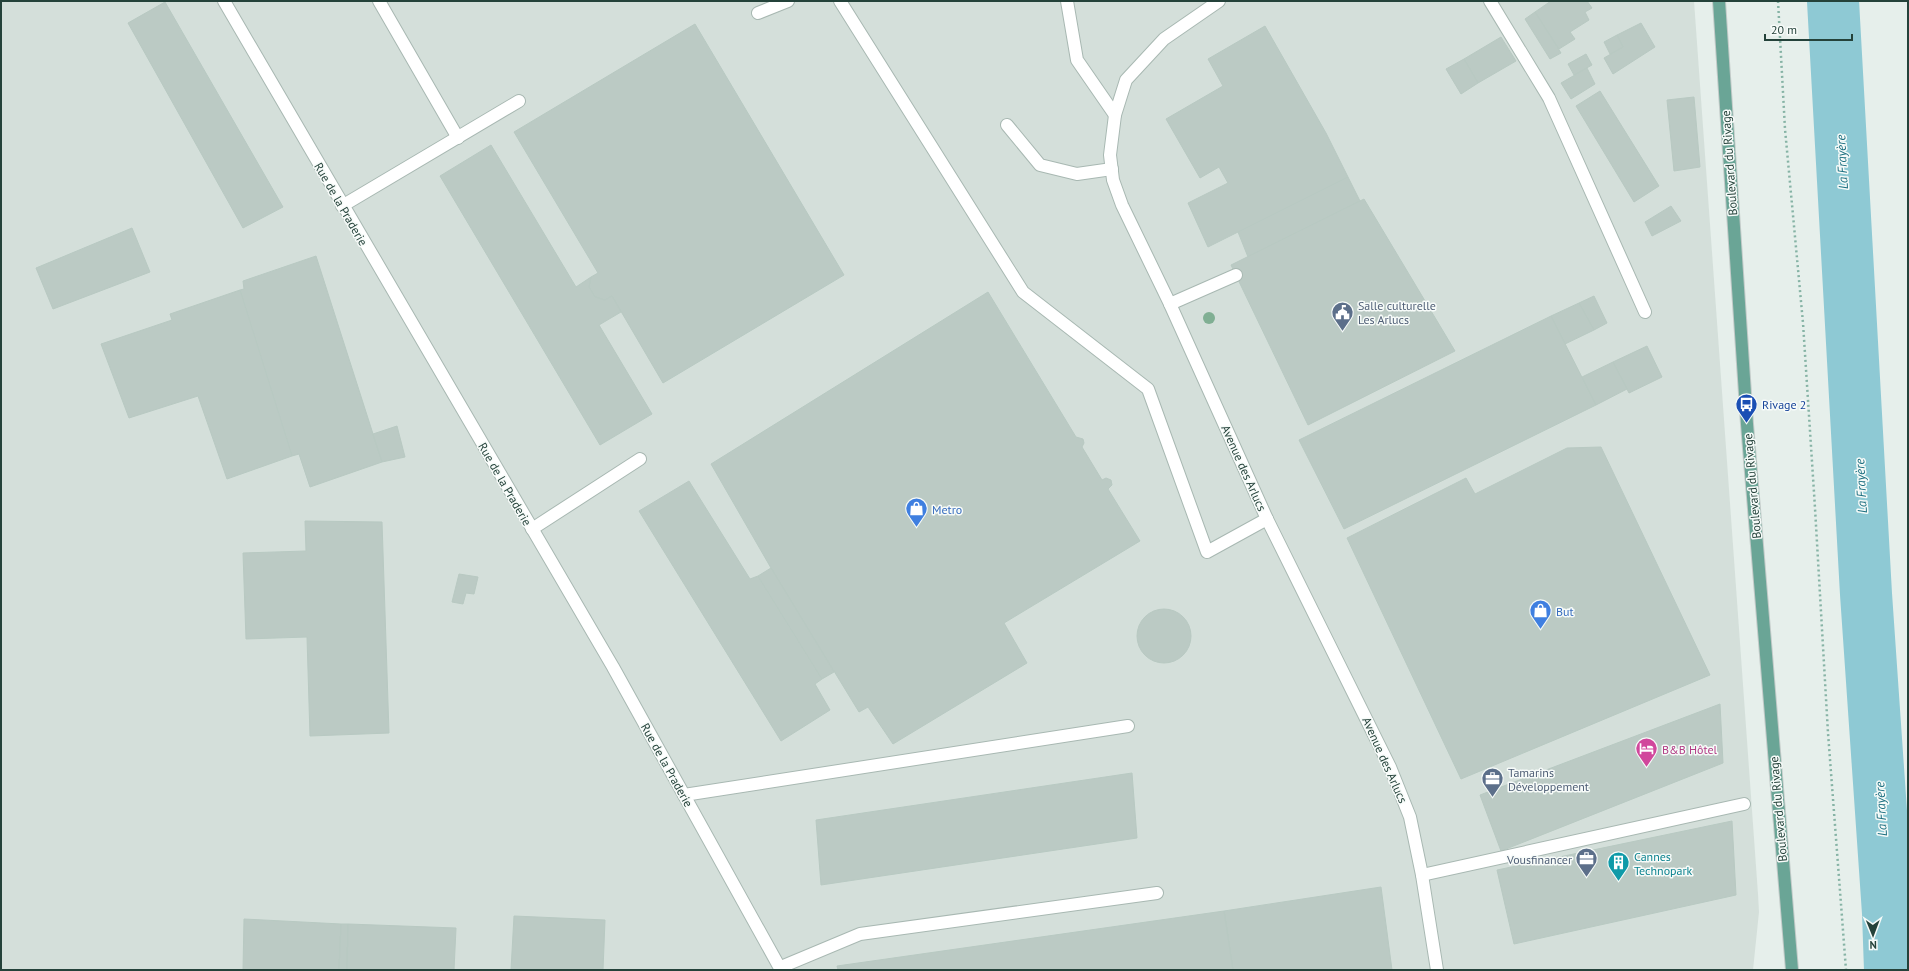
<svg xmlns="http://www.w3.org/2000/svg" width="1909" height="971" font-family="'PT Sans',sans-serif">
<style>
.built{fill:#d4dfda}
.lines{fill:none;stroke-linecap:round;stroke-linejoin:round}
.stream{stroke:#8ec9d4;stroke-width:9}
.river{stroke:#8ec9d4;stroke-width:52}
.building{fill:#bbcac4;stroke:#b8c9c2}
.minor-casing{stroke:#a8b8b2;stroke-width:14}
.major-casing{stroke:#c2cac8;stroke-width:14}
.path{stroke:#86b3a5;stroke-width:2.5;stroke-dasharray:2 3;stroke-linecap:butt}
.minor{stroke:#fff;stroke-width:12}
.major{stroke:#6aa596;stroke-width:12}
.tree{fill:#80af93}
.labels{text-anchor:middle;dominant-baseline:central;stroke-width:3;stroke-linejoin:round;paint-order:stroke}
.street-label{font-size:12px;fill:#24423a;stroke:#f7fbf9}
.service-label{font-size:12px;fill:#4e5e75;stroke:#f7fbf9;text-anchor:start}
.transit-label{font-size:12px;fill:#164399;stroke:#f7fbf9;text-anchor:start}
.shop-label{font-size:12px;fill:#366cbe;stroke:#f7fbf9;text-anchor:start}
.hotel-label{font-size:12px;fill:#b23c85;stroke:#f7fbf9;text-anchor:start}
.culture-label{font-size:12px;fill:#0d838f;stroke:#f7fbf9;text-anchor:start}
.water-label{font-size:13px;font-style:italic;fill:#1c6f80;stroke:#f7fbf9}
</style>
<rect width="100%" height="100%" fill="#e6efeb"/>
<!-- built -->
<path class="built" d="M1,1H1694L1758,894L1759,912L1753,970H1Z"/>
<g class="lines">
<!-- stream -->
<path class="stream" d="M1888,913L1908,966"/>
<!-- river -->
<path class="river" d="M1833,1L1866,594L1888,913L1890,970"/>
</g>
<!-- building -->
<g class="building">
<path d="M1551,1H1587L1592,8L1585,12L1589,20L1570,32L1575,39L1559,49L1535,12Z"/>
<path d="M165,2L283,207L243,228L128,23Z"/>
<path d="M1535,12L1561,53L1550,59L1525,19Z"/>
<path d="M1641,23L1655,47L1613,74L1604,58L1623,47L1617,35Z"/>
<path d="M695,24L844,275L663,383L612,296L605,300L595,297L589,287L591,277L598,273L514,132Z"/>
<path d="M1265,26L1326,133L1348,177L1208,247L1188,203L1228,183L1219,167L1200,178L1166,119L1223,86L1208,59Z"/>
<path d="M1617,35L1623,47L1610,54L1604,42Z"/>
<path d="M1501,37L1516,61L1478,83L1464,59Z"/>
<path d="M1586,54L1592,65L1574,75L1568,64Z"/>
<path d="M1464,59L1478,83L1461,94L1446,69Z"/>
<path d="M1587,68L1595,84L1571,99L1561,83Z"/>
<path d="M1600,91L1659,186L1634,202L1576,106Z"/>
<path d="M1694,97L1700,167L1674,171L1667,100Z"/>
<path d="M491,145L576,287L591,277L589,287L595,297L605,300L612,296L621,312L599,325L652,414L600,445L440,176Z"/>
<path d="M1348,177L1360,201L1248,257L1238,232Z"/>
<path d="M1364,199L1455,351L1308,425L1231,265Z"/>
<path d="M1671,206L1681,221L1652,236L1645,222Z"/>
<path d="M132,228L150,272L53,309L36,268Z"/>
<path d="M316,256L382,462L310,487L299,454L292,456L240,290L244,289L243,281Z"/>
<path d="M240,290L292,456L227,479L198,396L129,418L101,344L172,320L170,314Z"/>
<path d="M988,292L1076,437L1083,439L1084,443L1082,447L1102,480L1106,478L1111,480L1112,485L1108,489L1140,541L1004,623L1027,663L893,744L868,707L859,712L771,568L711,464Z"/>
<path d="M1594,296L1607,323L1594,330L1579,303Z"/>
<path d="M1579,303L1594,330L1565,344L1551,316Z"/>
<path d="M1551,316L1596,405L1344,529L1299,440Z"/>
<path d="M1647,346L1662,377L1629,393L1613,362Z"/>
<path d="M1613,362L1627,389L1596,405L1582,377Z"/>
<path d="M397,426L405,457L382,462L373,434Z"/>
<path d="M1601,447L1710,675L1461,779L1347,538L1466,478L1475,494L1567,448Z"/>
<path d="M689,481L750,579L758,576L822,679L815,684L830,710L781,741L639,511Z"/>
<path d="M305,521L382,522L389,733L310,736L307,637L246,639L243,553L306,551Z"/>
<path d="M771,568L834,672L822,679L758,576Z"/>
<path d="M459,574L478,577L474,594L466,593L463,604L452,602Z"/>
<circle cx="1164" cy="636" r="27"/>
<path d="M1720,704L1723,763L1501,851L1480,795Z"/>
<path d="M1132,773L1137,838L821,885L816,820Z"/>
<path d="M1732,821L1736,895L1514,944L1497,870Z"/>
<path d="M1381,887L1392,970H1233L1224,911Z"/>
<path d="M1224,911L1233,970H838L837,966Z"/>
<path d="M514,916L605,920L603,970H511Z"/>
<path d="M244,919L341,924L339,970H243Z"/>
<path d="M341,924H348L347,970H339Z"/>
<path d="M348,924L456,928L454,970H347Z"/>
</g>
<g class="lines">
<defs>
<g id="minor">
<path d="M224,1L613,667L781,970"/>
<path d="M379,1L458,138"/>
<path d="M840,1L1023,292L1148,389L1207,552L1267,519"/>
<path d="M1067,1L1077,60L1115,115"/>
<path d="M1219,1L1164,39L1126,80L1115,115L1110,155L1113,180L1122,205L1170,304L1267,519L1390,767L1410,817L1422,875L1437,970"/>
<path d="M1490,1L1549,98L1645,312"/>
<path d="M758,13L788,1"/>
<path d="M1007,125L1040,165L1077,174L1112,169"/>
<path d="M342,206L519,101"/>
<path d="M1170,304L1236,275"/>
<path d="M532,529L640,459"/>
<path d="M684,795L1128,726"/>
<path d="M1422,875L1744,804"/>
<path d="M781,967L860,934L1157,893"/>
</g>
<path id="major" d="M1719,1L1747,424L1792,970"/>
</defs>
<!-- minor casing -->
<use href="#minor" class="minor-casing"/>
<!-- major casing -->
<use href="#major" class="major-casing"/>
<!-- path -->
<path class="path" d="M1778,1L1785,129L1803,323L1815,508L1828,733L1846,970"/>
<!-- minor -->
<use href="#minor" class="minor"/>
<!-- major -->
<use href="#major" class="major"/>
</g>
<!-- trees -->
<circle class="tree" cx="1209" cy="318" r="6"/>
<!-- icons -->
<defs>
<symbol id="civic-pin" viewBox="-11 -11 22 30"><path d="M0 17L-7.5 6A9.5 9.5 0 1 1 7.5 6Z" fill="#5c6f8a" stroke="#f7fbf9"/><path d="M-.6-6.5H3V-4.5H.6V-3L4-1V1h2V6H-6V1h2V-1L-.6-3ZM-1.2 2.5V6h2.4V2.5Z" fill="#fff"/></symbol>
<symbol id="bus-pin" viewBox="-11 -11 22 30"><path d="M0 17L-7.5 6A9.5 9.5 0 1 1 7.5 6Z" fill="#1a4fb4" stroke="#f7fbf9"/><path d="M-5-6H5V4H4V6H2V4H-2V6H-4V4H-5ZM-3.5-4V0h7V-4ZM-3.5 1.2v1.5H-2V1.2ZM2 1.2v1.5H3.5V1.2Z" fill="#fff"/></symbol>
<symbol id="shop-pin" viewBox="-11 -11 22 30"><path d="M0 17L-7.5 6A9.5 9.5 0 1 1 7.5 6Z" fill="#3f7fe0" stroke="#f7fbf9"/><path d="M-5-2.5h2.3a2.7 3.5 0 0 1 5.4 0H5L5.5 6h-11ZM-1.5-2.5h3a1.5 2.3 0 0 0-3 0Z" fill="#fff"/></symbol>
<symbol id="hotel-pin" viewBox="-11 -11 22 30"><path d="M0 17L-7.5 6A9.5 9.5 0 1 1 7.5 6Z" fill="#d1479c" stroke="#f7fbf9"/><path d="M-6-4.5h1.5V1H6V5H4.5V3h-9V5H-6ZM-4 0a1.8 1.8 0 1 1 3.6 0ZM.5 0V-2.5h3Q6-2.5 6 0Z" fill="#fff"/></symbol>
<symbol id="office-pin" viewBox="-11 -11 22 30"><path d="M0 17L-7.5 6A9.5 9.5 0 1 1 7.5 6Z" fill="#5c6f8a" stroke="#f7fbf9"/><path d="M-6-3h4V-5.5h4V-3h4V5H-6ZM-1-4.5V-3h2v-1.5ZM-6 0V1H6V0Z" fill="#fff"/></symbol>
<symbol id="building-pin" viewBox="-11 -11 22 30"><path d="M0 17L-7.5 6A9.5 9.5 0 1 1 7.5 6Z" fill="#0f9aa8" stroke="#f7fbf9"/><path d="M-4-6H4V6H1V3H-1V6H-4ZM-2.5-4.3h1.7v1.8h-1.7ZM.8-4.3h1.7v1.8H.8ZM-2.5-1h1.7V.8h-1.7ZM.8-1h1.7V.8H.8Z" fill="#fff"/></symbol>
</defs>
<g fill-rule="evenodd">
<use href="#civic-pin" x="1330" y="300" width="25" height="34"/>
<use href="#bus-pin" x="1734" y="392" width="25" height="34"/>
<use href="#shop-pin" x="904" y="496" width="25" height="34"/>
<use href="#shop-pin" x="1528" y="598" width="25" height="34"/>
<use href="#hotel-pin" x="1634" y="736" width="25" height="34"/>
<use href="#office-pin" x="1480" y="766" width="25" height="34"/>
<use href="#office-pin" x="1574" y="846" width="25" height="34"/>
<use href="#building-pin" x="1606" y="850" width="25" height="34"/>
</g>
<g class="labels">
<!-- street labels -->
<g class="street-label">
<text transform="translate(1729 163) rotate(-94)">Boulevard du Rivage</text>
<text transform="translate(341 204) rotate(60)">Rue de la Praderie</text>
<text transform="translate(1244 468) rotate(66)">Avenue des Arlucs</text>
<text transform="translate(505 484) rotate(60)">Rue de la Praderie</text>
<text transform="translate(1752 486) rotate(-95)">Boulevard du Rivage</text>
<text transform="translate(1385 760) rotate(66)">Avenue des Arlucs</text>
<text transform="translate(667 765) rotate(61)">Rue de la Praderie</text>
<text transform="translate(1778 809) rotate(-95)">Boulevard du Rivage</text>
</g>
<!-- service labels -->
<g class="service-label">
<text x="1358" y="305">Salle culturelle<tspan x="1358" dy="14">Les Arlucs</tspan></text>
<text x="1508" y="772">Tamarins<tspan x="1508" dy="14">Développement</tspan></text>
<text x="1572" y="859" text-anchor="end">Vousfinancer</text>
</g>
<!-- transit labels -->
<g class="transit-label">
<text x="1762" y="404">Rivage 2</text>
</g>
<!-- shop labels -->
<g class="shop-label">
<text x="932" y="509">Metro</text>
<text x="1556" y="611">But</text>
</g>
<!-- hotel labels -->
<g class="hotel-label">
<text x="1662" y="749">B&amp;B Hôtel</text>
</g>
<!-- culture labels -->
<g class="culture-label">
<text x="1634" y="856">Cannes<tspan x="1634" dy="14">Technopark</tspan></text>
</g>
<!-- water labels -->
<g class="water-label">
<text transform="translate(1842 162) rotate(-93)">La Frayère</text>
<text transform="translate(1861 486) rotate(-93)">La Frayère</text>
<text transform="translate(1881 809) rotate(-93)">La Frayère</text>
</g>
</g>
<!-- border -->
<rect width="1909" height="971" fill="none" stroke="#24423a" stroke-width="4"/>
<!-- north arrow -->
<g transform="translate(1873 935) rotate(179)" stroke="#f7fbf9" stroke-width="3" paint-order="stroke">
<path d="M0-3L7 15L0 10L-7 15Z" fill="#24423a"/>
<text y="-6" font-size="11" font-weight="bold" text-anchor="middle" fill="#24423a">N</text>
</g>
<!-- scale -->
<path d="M1765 34v6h87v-6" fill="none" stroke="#24423a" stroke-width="2"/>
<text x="1771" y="34" font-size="12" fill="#24423a" stroke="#f7fbf9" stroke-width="3" paint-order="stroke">20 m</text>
</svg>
